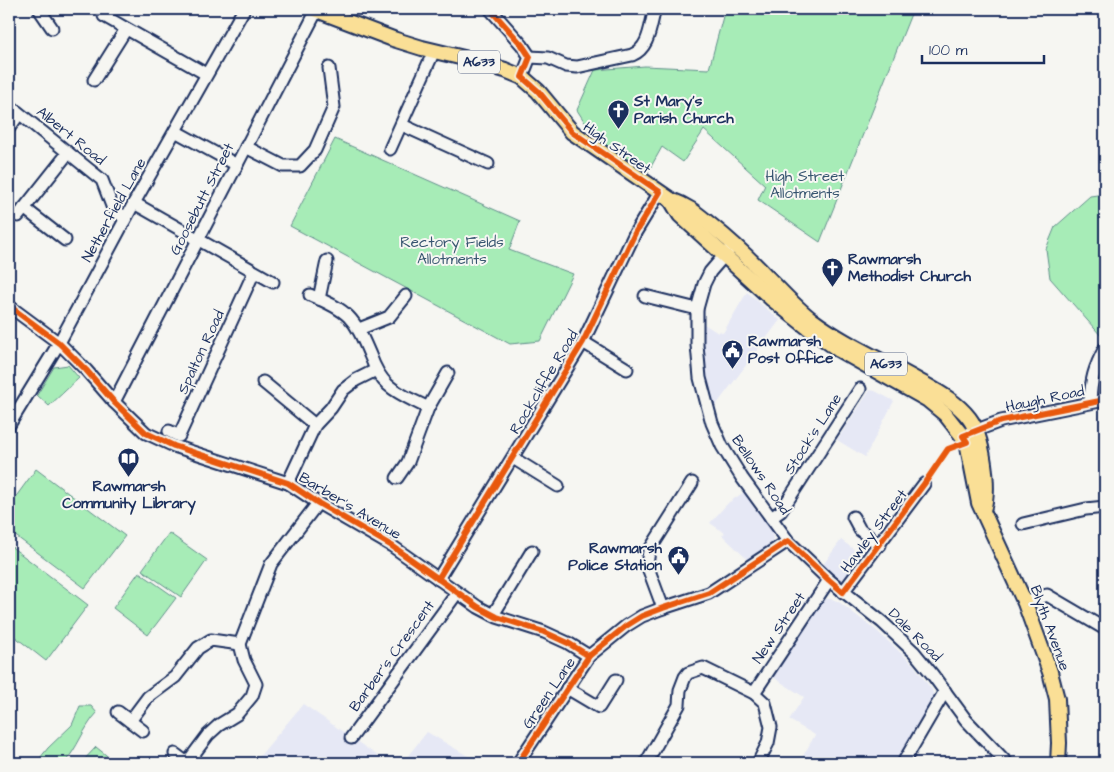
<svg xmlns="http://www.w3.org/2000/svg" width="1114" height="772" font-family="'Architects Daughter',sans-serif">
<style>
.built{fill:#e6e8f5}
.green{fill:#a7ecb7;stroke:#618e8a}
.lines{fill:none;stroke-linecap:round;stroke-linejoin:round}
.minor-casing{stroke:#1b2f5e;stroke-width:15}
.major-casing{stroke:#1b2f5e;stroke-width:18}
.minor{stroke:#f6f6f2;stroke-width:11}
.major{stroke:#fadf96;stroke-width:14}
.cycleway-casing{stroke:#f6f6f2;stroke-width:9}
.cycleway{stroke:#e8590c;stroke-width:6}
.labels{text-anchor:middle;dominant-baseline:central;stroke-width:4;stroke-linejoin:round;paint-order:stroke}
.shield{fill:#f6f6f2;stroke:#5d6b8a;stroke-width:1}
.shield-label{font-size:14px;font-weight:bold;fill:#1b2f5e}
.poi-label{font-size:15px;font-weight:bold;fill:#1b2f5e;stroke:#f6f6f2;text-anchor:start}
.street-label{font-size:15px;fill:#1b2f5e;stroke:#f6f6f2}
.park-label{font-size:15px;fill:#375570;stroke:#f6f6f2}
</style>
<rect width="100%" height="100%" fill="#f6f6f2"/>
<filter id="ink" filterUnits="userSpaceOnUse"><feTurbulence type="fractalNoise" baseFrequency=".02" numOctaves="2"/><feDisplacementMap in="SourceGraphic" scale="10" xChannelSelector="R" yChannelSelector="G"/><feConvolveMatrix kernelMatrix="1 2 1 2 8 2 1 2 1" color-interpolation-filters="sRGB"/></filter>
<g filter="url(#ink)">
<!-- built -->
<g class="built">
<path d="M747,292L780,320L714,408L702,365L701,322L718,333L720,331L723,333Z"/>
<path d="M870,390L875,391L894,401L865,457L837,440Z"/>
<path d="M744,492L772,531L773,538L770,547L750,562L722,535L725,533L710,523L728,503Z"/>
<path d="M841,540L866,558L848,582L842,583L820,569Z"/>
<path d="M826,599H832L839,602L877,631L913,664L932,690L934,697L896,763H820L803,756L815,735L789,720L804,697L773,677L821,602Z"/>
<path d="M303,704L388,763H254Z"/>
<path d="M427,732L478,762L477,763H402Z"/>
</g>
<!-- green -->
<g class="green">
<path d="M725,9H913L820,242L758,200L765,185L704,130L683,162L662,147L648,172L595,138L577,110L595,70L645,66L709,69Z"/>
<path d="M335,139L520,221L509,250L573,274L540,341L510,344L290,226Z"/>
<path d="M1105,194V333L1102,337L1050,278L1046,249L1055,227L1090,196Z"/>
<path d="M68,365L79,378L49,406L37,395L54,367Z"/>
<path d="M36,469L125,536L85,588L9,531V506Z"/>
<path d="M169,533L207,560L181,597L142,570Z"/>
<path d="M9,545L88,605L46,661L9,632Z"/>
<path d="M139,572L176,598L148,635L113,608Z"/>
<path d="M80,706H91L97,713C83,728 78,748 64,763H36L48,748L72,725Z"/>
<path d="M96,747L116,763H81Z"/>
</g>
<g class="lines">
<defs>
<g id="minor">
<path d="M39,9L52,28"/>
<path d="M490,9L522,45L530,57L522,77"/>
<path d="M104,16L206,74"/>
<path d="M530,57L548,58L566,66L577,67L632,55C650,48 650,25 655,9"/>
<path d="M94,80L126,29"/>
<path d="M9,105L102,180L112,206L125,219"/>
<path d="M402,125L488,164"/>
<path d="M9,128L19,114"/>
<path d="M175,131L237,165"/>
<path d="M246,147L283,166H300L315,150L334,107L329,68"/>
<path d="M390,149L434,51"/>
<path d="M134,203L273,282"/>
<path d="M24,208L65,240"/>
<path d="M18,216L68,153"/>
<path d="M729,250L710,272L704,284L697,309V345L700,378L712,423L722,446L742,478L788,541L829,580L882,622L914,652L932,674L966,720L1007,763"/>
<path d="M310,295C349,311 354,317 370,355C374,366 379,377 388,385C399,395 415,401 428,408"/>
<path d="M645,296L697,309"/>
<path d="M319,299L327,261"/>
<path d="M9,306L59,343L86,370L114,402L146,433L174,446L288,483L318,503L392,546L478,607L497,617L544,632L568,643L589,656"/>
<path d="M359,329L389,317L406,296"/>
<path d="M583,342L627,369"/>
<path d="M263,382L315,425"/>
<path d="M114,402L317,10"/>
<path d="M1090,402C1091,380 1094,368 1105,348"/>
<path d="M9,425L59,343L134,203L244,9"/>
<path d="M169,431L179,436L254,272"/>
<path d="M969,433L1001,421L1105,400"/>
<path d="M513,458L558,486"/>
<path d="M397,478L408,462L428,408L448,373"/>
<path d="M288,483L315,425L331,408L343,390L356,380L376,370"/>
<path d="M853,517L860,530L880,545"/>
<path d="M771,518L781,511L860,389"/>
<path d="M1023,524L1086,509L1105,507"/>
<path d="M438,579L583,342L635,233L660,192"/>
<path d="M843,592L924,484"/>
<path d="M1025,603L1047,595L1105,629"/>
<path d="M663,608L647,565L649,551L692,483"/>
<path d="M493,615L532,551"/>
<path d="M567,688L599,707L616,680"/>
<path d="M754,693L829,580"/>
<path d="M118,712L143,731"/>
<path d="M130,721L148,697L175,677L198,648L211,640L240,644L271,564L318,503"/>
<path d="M351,738L457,593"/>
<path d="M175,754L187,763"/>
<path d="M187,763L208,735L219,725L237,714L252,696L256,684L244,660L240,644"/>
<path d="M518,763L589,656L626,626L642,616L663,608L709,593L788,541"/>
<path d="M646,763L679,705L680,690L685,677L688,673L703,668L754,693L765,703L771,727L768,743L758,763"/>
<path d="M903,763L945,691"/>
</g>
<g id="major">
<path d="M314,9L393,39L422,48L468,59L505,70L522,77L538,91L572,132L671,200C690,207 697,214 712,226C732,242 750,259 768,278C782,292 796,308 812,320C844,344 882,360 917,380C936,391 956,401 969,418C983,436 990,489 983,510"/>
<path d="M671,200L680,215L772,299L806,326L839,350L928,400L945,414L967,442L979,503L1025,603L1050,672L1057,699L1059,743L1058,763"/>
</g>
</defs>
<!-- minor casing -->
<use href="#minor" class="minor-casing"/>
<!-- major casing -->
<use href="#major" class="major-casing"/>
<!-- minor -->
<use href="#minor" class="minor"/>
<!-- major -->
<use href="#major" class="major"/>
<defs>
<g id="cycleway">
<path d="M9,306L59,343L86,370L114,402L146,433L174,446L288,483L318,503L392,546L478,607L497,617L544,632L568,643L589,656"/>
<path d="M438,579L583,342L635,233L660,192L572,132L538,91L522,77L530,57L522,45L490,9"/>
<path d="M518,763L589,656L626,626L642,616L663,608L709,593L788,541L829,580L843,592L924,484L948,449L967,442L963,436L1001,421L1105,400"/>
</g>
</defs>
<!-- cycleway casing -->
<use href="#cycleway" class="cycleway-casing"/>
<!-- cycleway -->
<use href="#cycleway" class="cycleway"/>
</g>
</g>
<!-- icons -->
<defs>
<symbol id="church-pin" viewBox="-11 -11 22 30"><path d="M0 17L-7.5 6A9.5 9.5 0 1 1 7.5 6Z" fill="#1b2f5e" stroke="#f6f6f2"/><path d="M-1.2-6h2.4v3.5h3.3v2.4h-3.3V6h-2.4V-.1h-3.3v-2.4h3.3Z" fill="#fff"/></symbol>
<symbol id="civic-pin" viewBox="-11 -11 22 30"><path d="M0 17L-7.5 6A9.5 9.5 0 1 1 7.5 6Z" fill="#1b2f5e" stroke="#f6f6f2"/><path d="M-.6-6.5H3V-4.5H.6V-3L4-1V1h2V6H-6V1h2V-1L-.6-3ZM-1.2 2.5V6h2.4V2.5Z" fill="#fff"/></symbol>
<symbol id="library-pin" viewBox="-11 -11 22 30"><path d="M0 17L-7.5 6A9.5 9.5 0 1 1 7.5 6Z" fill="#1b2f5e" stroke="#f6f6f2"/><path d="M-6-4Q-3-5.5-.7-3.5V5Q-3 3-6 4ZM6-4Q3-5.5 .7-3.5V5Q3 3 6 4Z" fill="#fff"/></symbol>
</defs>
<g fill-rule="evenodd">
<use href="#church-pin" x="606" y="98" width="25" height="34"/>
<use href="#church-pin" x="820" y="256" width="25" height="34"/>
<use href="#civic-pin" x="720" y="338" width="25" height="34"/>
<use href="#library-pin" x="116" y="446" width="25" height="34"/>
<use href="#civic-pin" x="666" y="544" width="25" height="34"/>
</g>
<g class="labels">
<!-- shield labels -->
<g class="shield">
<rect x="458" y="50.5" width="42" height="23" rx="4"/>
<rect x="865" y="352.5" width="42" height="23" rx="4"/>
</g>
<g class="shield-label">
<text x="479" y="62">A633</text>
<text x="886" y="364">A633</text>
</g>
<!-- poi labels -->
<g class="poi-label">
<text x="634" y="101">St Mary's<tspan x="634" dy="17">Parish Church</tspan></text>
<text x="848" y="259">Rawmarsh<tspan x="848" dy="17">Methodist Church</tspan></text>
<text x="748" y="341">Rawmarsh<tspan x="748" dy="17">Post Office</tspan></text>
<text x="129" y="486" text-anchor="middle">Rawmarsh<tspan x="129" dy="17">Community Library</tspan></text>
<text x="662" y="548" text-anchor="end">Rawmarsh<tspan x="662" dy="17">Police Station</tspan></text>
</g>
<!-- street labels -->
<g class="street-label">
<text transform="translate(71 136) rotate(39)">Albert Road</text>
<text transform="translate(617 148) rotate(35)">High Street</text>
<text transform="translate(202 199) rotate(-63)">Goosebutt Street</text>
<text transform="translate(114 210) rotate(-61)">Netherfield Lane</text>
<text transform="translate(201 352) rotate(-65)">Spalton Road</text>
<text transform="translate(544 382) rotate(-59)">Rockcliffe Road</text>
<text transform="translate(1045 399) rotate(-12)">Haugh Road</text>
<text transform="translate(813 434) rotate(-57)">Stock's Lane</text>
<text transform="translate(761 475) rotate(56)">Bellows Road</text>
<text transform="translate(350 506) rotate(31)">Barber's Avenue</text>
<text transform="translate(874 531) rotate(-53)">Hawley Street</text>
<text transform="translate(779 628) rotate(-56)">New Street</text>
<text transform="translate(1050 628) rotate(70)">Blyth Avenue</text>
<text transform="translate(915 635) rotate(45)">Dale Road</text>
<text transform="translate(392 656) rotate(-54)">Barber's Crescent</text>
<text transform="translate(549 693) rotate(-56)">Green Lane</text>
</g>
<!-- park labels -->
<g class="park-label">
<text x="805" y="176">High Street<tspan x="805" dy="17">Allotments</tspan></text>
<text x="452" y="242">Rectory Fields<tspan x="452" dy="17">Allotments</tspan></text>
</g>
</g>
<!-- margin -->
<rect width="1114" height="772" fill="none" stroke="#f6f6f2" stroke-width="30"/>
<rect x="15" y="15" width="1084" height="742" fill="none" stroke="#1b2f5e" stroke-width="2" filter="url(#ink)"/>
<!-- scale -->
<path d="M922 55v8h122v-8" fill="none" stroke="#1b2f5e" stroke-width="2.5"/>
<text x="929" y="55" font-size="15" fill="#1b2f5e" stroke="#f6f6f2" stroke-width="4" paint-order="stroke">100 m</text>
</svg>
